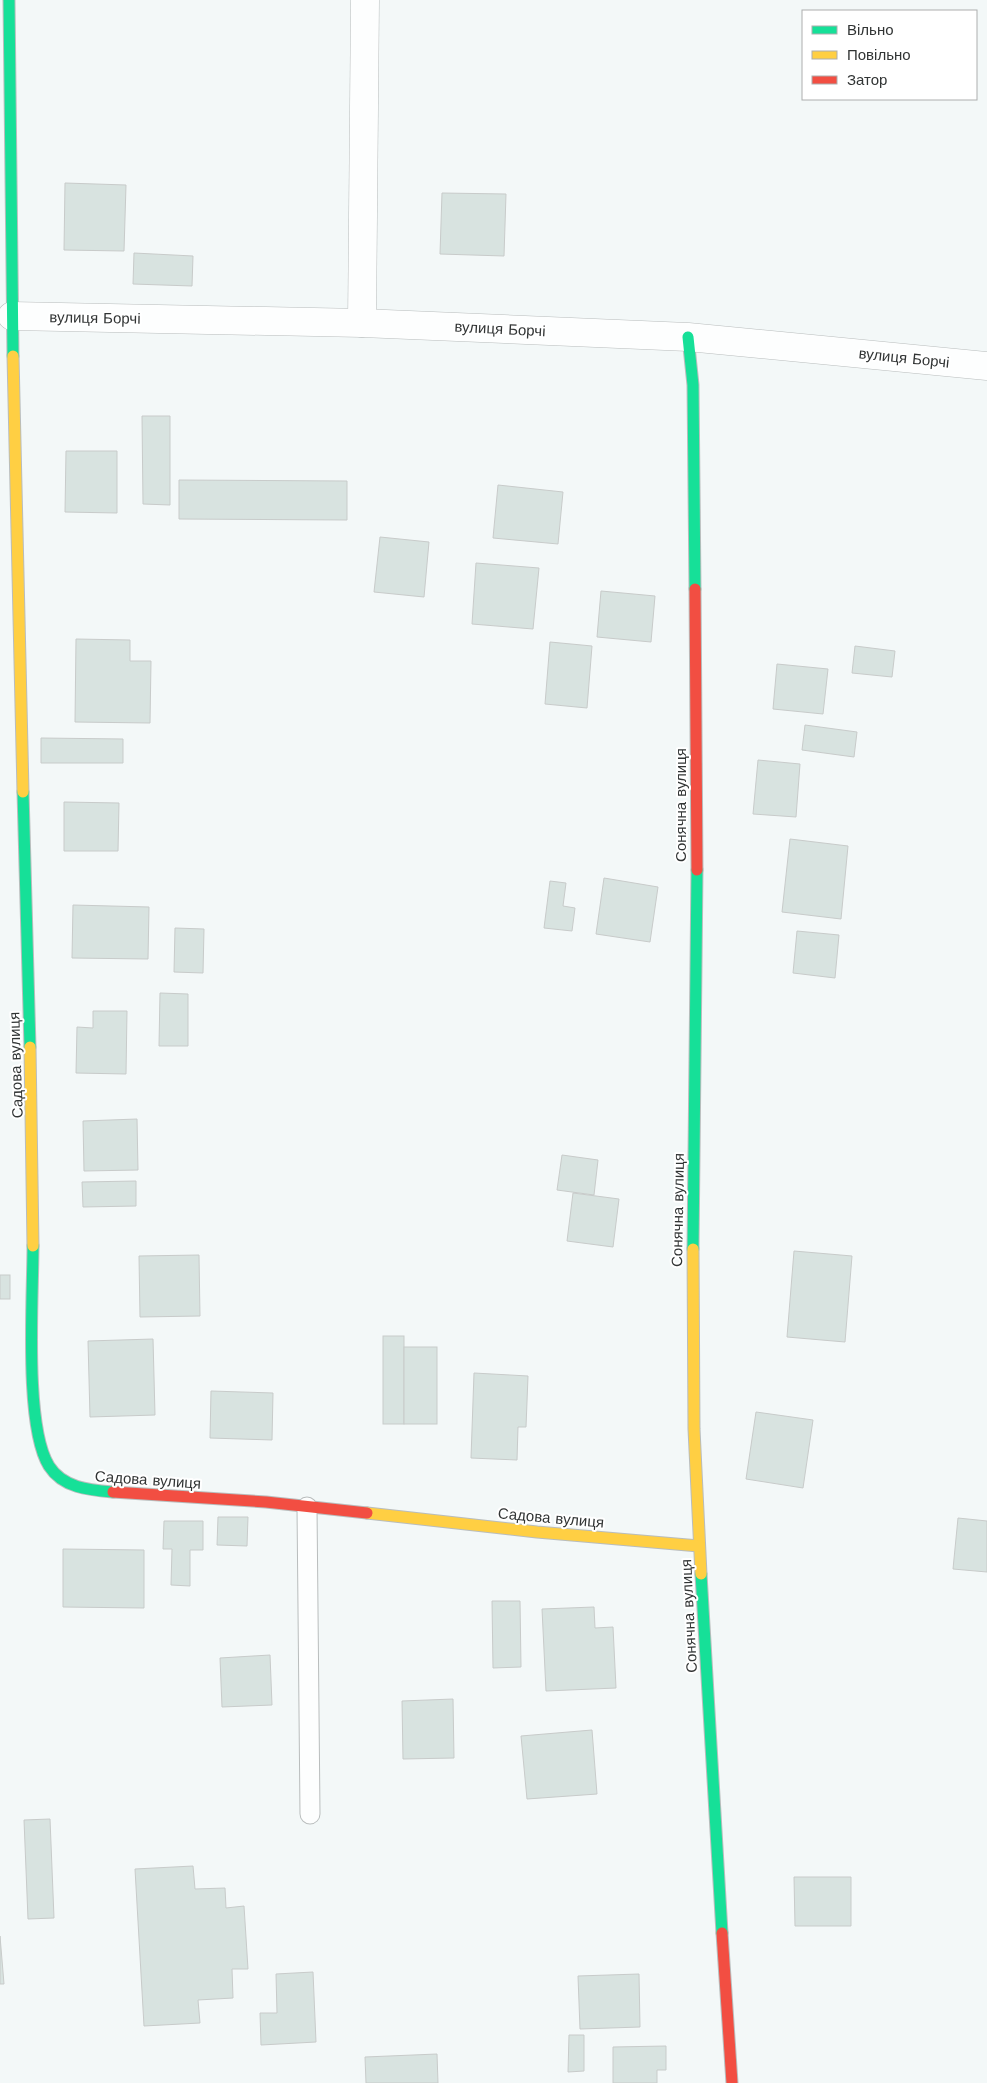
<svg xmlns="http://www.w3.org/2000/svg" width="987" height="2083" font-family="'Work Sans',sans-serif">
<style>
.building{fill:#d8e3e0;stroke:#c8cbca}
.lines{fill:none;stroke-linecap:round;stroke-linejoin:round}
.lane-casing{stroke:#b9bdbd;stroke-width:21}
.street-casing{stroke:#b9bdbd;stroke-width:29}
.fast-casing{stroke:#b9bdbd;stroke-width:13}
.slow-casing{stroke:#b9bdbd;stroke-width:13}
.jam-casing{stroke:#b9bdbd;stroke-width:13}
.lane{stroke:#fdfefe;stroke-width:19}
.street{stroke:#fdfefe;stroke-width:28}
.fast{stroke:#16e098;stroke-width:11}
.slow{stroke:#ffcf43;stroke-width:11}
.jam{stroke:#f24e42;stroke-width:11}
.labels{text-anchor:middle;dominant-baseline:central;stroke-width:4;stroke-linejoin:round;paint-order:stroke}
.street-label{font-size:15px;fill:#313434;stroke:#fff}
</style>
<rect width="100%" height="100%" fill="#f3f8f8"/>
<!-- building -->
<g class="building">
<path d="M65,183L126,185L124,251L64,250Z"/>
<path d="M442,193L506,194L504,256L440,254Z"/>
<path d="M134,253L193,256L192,286L133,284Z"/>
<path d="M142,416H170V505L143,504Z"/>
<path d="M66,451H117V513L65,512Z"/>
<path d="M179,480L347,481V520L179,519Z"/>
<path d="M498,485L563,492L558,544L493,538Z"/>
<path d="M380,537L429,542L424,597L374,592Z"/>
<path d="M476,563L539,568L533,629L472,624Z"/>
<path d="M601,591L655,596L651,642L597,637Z"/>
<path d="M76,639L130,640V661H151L150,723L75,722Z"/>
<path d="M550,642L592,646L587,708L545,704Z"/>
<path d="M855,646L895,651L892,677L852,673Z"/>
<path d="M777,664L828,669L823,714L773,709Z"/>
<path d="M805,725L857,732L854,757L802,750Z"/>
<path d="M41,738L123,739V763H41Z"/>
<path d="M758,760L800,764L796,817L753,814Z"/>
<path d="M64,802L119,803L118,851H64Z"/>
<path d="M790,839L848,846L841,919L782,912Z"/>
<path d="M604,878L658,887L650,942L596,934Z"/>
<path d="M550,881L566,883L563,906L575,908L572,931L544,928Z"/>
<path d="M73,905L149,907L148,959L72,958Z"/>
<path d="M175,928L204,929L203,973L174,972Z"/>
<path d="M797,931L839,935L835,978L793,973Z"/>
<path d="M160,993L188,994V1046H159Z"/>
<path d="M93,1011H127L126,1074L76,1073L77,1027L93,1028Z"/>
<path d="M137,1119L138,1170L84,1171L83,1121Z"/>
<path d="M562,1155L598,1160L594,1195L557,1190Z"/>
<path d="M136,1181V1206L83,1207L82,1182Z"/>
<path d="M573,1193L619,1199L613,1247L567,1241Z"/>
<path d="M794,1251L852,1256L845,1342L787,1337Z"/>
<path d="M199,1255L200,1316L140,1317L139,1256Z"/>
<rect x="0" y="1275" width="10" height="24"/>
<rect x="383" y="1336" width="21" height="88"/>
<path d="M153,1339L155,1415L90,1417L88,1341Z"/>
<rect x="404" y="1347" width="33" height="77"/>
<path d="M474,1373L528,1376L526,1427H518L517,1460L471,1458Z"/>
<path d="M211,1391L273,1393L272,1440L210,1438Z"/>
<path d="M756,1412L813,1420L803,1488L746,1479Z"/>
<path d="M218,1517H248L247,1546L217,1545Z"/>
<path d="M958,1518L987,1521V1572L953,1569Z"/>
<path d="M164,1521H203V1550H190V1586L171,1585L172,1549H163Z"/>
<path d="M63,1549L144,1550V1608L63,1607Z"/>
<path d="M492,1601H520L521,1667L493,1668Z"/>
<path d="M594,1607L595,1628L613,1627L616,1688L546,1691L542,1609Z"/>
<path d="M270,1655L272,1705L222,1707L220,1658Z"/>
<path d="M453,1699L454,1758L403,1759L402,1701Z"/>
<path d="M592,1730L597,1794L527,1799L521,1736Z"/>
<path d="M50,1819L54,1918L28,1919L24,1820Z"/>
<path d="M193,1866L195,1889L225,1888L226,1908L244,1906L248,1969H232L233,1998L198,2000L200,2023L144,2026L135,1869Z"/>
<path d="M794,1877H851V1926H795Z"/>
<path d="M0,1936L4,1984H0Z"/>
<path d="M313,1972L316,2042L261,2045L260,2013H277L276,1974Z"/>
<path d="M639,1974L640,2027L580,2029L578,1976Z"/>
<path d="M569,2035H584V2071L568,2072Z"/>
<path d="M666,2046V2070H657V2083H613V2047Z"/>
<path d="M437,2054L438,2083H366L365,2057Z"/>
</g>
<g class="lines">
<defs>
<path id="lane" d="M307,1507L310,1814"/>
<g id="street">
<path d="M12,316L362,323L688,337L987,366"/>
<path d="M362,323L365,0"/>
</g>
<g id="fast">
<path d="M9,0L13,356"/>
<path d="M688,337L693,385L695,589"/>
<path d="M23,792L30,1047"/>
<path d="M33,1246C33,1297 24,1426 49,1466C63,1488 89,1490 113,1492"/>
<path d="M693,1249L697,870"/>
<path d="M701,1574L722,1933"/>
</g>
<g id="slow">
<path d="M13,356L23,792"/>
<path d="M30,1047L33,1246"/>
<path d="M693,1249L694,1429L701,1574"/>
<path d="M367,1513L537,1532L699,1546"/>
</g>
<g id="jam">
<path d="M695,589L697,870"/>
<path d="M113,1492L266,1502L367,1513"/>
<path d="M722,1933L732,2083"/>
</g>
</defs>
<!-- lane casing -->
<use href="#lane" class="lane-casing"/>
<!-- street casing -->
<use href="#street" class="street-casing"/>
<!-- fast casing -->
<use href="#fast" class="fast-casing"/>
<!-- slow casing -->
<use href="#slow" class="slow-casing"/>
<!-- jam casing -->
<use href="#jam" class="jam-casing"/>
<!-- lane -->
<use href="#lane" class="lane"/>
<!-- street -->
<use href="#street" class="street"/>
<!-- fast -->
<use href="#fast" class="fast"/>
<!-- slow -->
<use href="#slow" class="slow"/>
<!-- jam -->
<use href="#jam" class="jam"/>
</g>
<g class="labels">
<!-- street labels -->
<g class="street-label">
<text transform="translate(95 318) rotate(1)">вулиця Борчі</text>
<text transform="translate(500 329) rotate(3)">вулиця Борчі</text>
<text transform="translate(904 358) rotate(6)">вулиця Борчі</text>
<text transform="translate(681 805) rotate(-90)">Сонячна вулиця</text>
<text transform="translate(16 1065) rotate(-92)">Садова вулиця</text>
<text transform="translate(678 1210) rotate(-89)">Сонячна вулиця</text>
<text transform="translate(148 1480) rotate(4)">Садова вулиця</text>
<text transform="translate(551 1518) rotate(5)">Садова вулиця</text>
<text transform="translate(689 1616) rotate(-93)">Сонячна вулиця</text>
</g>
</g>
<!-- legend -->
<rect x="802" y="10" width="175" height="90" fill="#ffffff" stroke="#adaeae"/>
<rect x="812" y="26" width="25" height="8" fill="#16e098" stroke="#adaeae"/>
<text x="847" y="35" font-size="15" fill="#313434">Вільно</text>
<rect x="812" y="51" width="25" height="8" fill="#ffcf43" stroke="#adaeae"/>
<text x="847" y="60" font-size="15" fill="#313434">Повільно</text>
<rect x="812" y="76" width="25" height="8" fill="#f24e42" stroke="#adaeae"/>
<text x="847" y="85" font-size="15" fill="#313434">Затор</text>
</svg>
